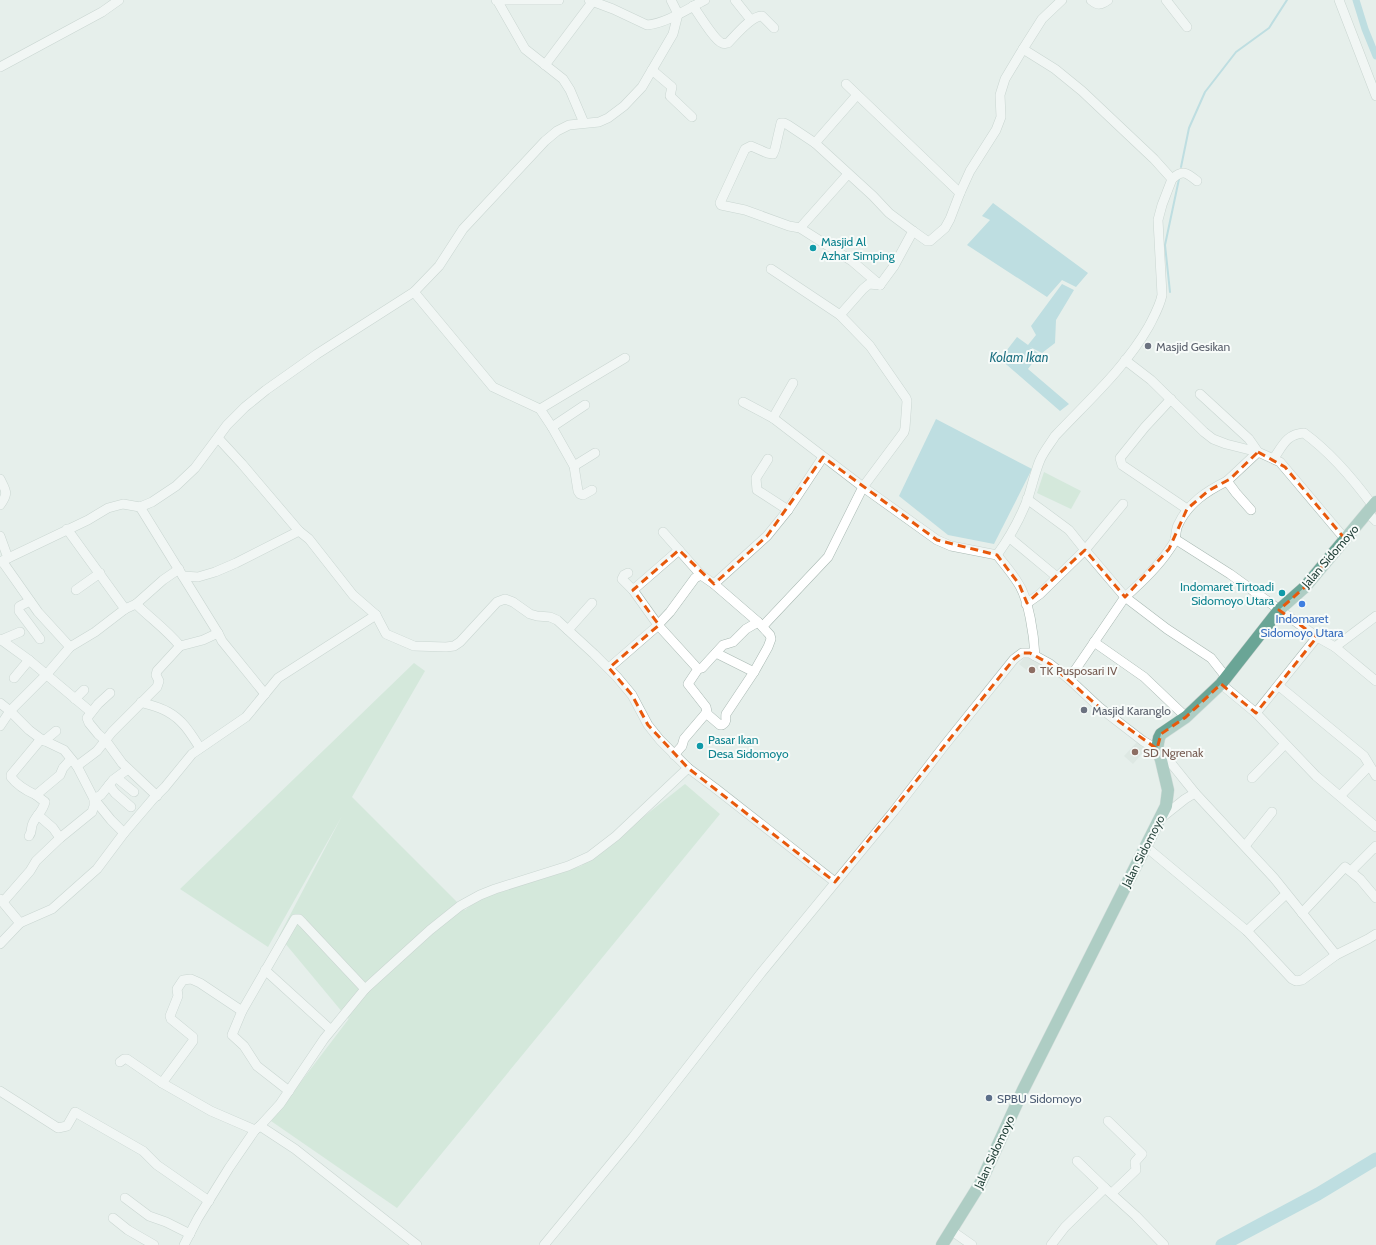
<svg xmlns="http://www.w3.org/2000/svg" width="1376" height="1245" font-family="Cabin,sans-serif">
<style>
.built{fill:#d4dfda}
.green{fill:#bfe0c8}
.water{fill:#8ec9d4}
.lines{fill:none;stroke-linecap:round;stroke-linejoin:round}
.stream{stroke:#8ec9d4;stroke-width:2}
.canal{stroke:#8ec9d4;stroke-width:7}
.river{stroke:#8ec9d4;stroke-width:13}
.minor-casing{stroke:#a8b8b2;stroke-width:10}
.major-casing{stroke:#c2cac8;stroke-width:13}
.minor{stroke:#fff;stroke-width:9}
.major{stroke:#6aa596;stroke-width:12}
.marked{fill:none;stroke:#e8590c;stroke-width:3;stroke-dasharray:8 5;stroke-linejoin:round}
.culture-dot{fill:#0f9aa8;stroke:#f7fbf9;stroke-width:1.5}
.worship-dot{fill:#6b7280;stroke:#f7fbf9;stroke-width:1.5}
.shop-dot{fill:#3f7fe0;stroke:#f7fbf9;stroke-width:1.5}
.education-dot{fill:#8d6e63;stroke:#f7fbf9;stroke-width:1.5}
.service-dot{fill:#5c6f8a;stroke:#f7fbf9;stroke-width:1.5}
.labels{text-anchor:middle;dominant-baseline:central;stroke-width:4;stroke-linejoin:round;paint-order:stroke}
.culture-label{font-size:12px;fill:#0d838f;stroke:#f7fbf9;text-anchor:start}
.worship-label{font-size:12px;fill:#5b616d;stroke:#f7fbf9;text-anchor:start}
.street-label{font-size:12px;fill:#24423a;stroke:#f7fbf9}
.shop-label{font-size:12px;fill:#366cbe;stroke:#f7fbf9}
.education-label{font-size:12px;fill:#785e54;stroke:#f7fbf9;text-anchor:start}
.service-label{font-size:12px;fill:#4e5e75;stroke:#f7fbf9;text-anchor:start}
.water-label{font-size:13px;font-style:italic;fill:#1c6f80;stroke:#f7fbf9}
</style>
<rect width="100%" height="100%" fill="#e6efeb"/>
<!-- built -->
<g class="built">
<path d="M1027,655L1042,664L1033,675L1019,664Z"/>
<path d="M1138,741L1146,749L1133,764L1124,756Z"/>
</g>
<!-- green -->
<g class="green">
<path d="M1044,472L1081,491L1071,509L1037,493Z"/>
<path d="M414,663L425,671L352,797L465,910L479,899L581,866L685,784L720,814L397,1208L271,1121L351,1016L348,1019L279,936L342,816L268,947L180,889Z"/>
</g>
<!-- water -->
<g class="water">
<path d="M993,203L1088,273L1076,287L1062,280L1047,297L967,245L990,220L982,216Z"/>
<path d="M1062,284L1074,290L1056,320L1055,343L1042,353L1030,347L1039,354L1028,369L1069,404L1060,411L1000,359L1017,337L1028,345L1036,335L1031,326Z"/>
<path d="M936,419L1032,469L994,544L948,535L899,496Z"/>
</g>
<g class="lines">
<!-- stream -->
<g class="stream">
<path d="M1181,167L1189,128L1205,92L1236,52L1269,28L1287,0"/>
<path d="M1170,292L1165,245L1179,179"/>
</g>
<!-- canal -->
<path class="canal" d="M1356,0L1365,29L1376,56"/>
<!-- river -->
<path class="river" d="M1222,1245L1318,1194L1376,1159"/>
<defs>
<g id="minor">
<path d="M496,0H559"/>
<path d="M497,0L525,49L563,79L570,90L584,123"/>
<path d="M589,0L613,9L647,25C667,23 687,9 705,0"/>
<path d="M735,0L751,20"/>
<path d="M1091,0C1098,6 1101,5 1108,0"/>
<path d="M1166,0L1187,27"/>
<path d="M1339,0L1376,96"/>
<path d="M693,6C698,13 715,41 722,43C724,44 726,43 728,43C736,35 751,16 762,16L774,28"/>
<path d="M545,65L593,1"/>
<path d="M0,67L102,12L119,0"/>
<path d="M652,70L672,87L670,96L692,117"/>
<path d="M846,84L960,193"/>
<path d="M815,143L857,95"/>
<path d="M1172,179C1183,169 1187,173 1197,181"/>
<path d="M800,228L848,174"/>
<path d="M771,269L840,315"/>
<path d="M880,285L852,261L800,228L789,226L745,210L721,205L720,203L745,149L751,146L767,153L773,154L775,149L781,123H784L788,125L815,143L873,196L889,213L913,231L927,241H930L945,228L950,219L960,193L970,171L996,130L1001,117L1000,95L1005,79L1023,49"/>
<path d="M880,285L894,266L913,231"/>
<path d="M414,292L493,387L540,409L552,427L574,466L578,491L580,494L583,495L592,490"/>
<path d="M1125,360L1151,380L1204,432L1213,439L1226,444L1258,452L1280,462L1345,539"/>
<path d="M1200,394L1249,439L1258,452L1227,481L1236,493L1251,510"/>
<path d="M1171,399L1145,427L1120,458L1122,465L1187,509"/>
<path d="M743,402L773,418L863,487L937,540L951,546L997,555C1004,564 1012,573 1018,583C1029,599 1034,636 1035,656"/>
<path d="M540,409L625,358"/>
<path d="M773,418L793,383"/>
<path d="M552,427L585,405"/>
<path d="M218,438L242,464L299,531L309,539L353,595L376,615L386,634L414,646L446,647L454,646L460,642L497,602L505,599L513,602L530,614L537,616L550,617L557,620L594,654L617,677L632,695L648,725L660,740L688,768L715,788L835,882"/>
<path d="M1274,458C1283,445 1287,434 1304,433C1330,452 1354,480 1373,506"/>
<path d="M768,459L756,478L757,490L788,510"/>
<path d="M574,466L595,453"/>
<path d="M0,479C6,491 9,493 0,505"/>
<path d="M1027,499L1069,530L1085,550L1123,504"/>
<path d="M140,507L218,633"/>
<path d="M1368,513L1376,521"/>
<path d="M67,529L125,609"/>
<path d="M663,532L701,575L714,584L758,622L770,635L771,639L768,647L754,672L726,714C725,719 728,722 722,725H720L706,713"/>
<path d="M0,536L8,558"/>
<path d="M1010,538L1057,577"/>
<path d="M1175,539L1230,574L1317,637L1335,647L1376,681"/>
<path d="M997,555C1010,537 1020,519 1028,498C1032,486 1035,472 1040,460C1044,451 1050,444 1055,436C1088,401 1125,368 1149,326C1154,316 1160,306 1162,295L1158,220L1162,205L1172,179L1154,159L1082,91L1055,69L1023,49L1042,19L1062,0"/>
<path d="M2,561L38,612L70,647"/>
<path d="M0,562L88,520L108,508L123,504L140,507L152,502L176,486L195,468L227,425L245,407L266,390L317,354L414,292L439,266L463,229L545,141L557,131L569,125L599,122L608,118L624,106L642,87L673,34L678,14L671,0"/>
<path d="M628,573L624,575L622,579L633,590L658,625L698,669L702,668L723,645L733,642L746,629L758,622"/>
<path d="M183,576L198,577L215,572L236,563L299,531"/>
<path d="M714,584L767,536L788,510L823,457"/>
<path d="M76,590L100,573"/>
<path d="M633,590L679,550"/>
<path d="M30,601L20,606L19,607V611L40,639"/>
<path d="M136,604C150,618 167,630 180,646L203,640L218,633L222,641L265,694"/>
<path d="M1026,604L1040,594L1085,550L1125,597C1141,583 1157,568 1169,550C1171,547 1174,543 1175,540C1176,535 1176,529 1178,525C1188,503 1207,491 1227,481"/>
<path d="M763,626L828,557L863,487L904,432L905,428L907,401L906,398L870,346L840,315L863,289L869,284L880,285"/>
<path d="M568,630L592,603"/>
<path d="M0,639L29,660L91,712"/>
<path d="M1,640L20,632"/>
<path d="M1094,642L1144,677L1186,717"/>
<path d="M1335,647L1376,616"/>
<path d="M716,653L754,672"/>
<path d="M609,668L655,628L670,612L695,578L701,575"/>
<path d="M14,678L29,660"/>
<path d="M1069,679L1125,597L1167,629L1211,658L1226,677"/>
<path d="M1221,684L1256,713L1316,776L1376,827"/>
<path d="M1279,686L1364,756L1376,776"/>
<path d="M110,693L98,704L87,718L89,723L98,734L106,741L122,763L157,796"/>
<path d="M75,699L84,690"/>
<path d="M141,702C149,705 160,707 168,712C183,720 191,734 200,748"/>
<path d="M0,703L10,711L47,674L70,647L95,632L125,609L136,604L163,580L179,569"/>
<path d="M1256,713L1317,637"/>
<path d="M0,726L10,711L29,730L41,739L64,750L77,766L94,799L111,820L124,833"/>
<path d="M41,739L11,775V777C17,785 27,791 36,795L60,775L63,768L71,759"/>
<path d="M44,741L56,731"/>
<path d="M674,755L682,746L684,739L707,712L706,707L688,684L698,669"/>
<path d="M77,766L97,751L112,732L157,687L159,681L156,675L157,671L180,646"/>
<path d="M117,778L134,792"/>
<path d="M1252,778L1285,744"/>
<path d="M109,785L115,793L131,807"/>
<path d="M1340,796L1369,766"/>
<path d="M38,815L53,828L60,838"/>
<path d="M1161,818L1185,799L1195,793"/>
<path d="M29,836C33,831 30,828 33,823C36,816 43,811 45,802L36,795"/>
<path d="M1145,846L1247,931L1292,979L1296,981L1302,980L1336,955L1368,939L1376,934"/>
<path d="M1245,846L1272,812"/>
<path d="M1351,871L1376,846"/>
<path d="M0,899L20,923L0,944"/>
<path d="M3,902L30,871L36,861L60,838L92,812L94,806V799L101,795L113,780L128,769"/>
<path d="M1302,913L1345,867L1360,879L1376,898"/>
<path d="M20,923L52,909L97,869L124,833L153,799L165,787L192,754L246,717L278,678L376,615"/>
<path d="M1247,931L1286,894"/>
<path d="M265,970L331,1030"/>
<path d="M242,1011L200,983L191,979L183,980L177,989L178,996L170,1016L171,1019L193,1037V1041L162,1083L211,1111L255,1130"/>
<path d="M120,1062L124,1059H127L162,1083"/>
<path d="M0,1091L58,1128L67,1126L75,1112L143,1151L157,1165L209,1201"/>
<path d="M289,1091L257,1066L244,1046L232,1035L242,1011L295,919H299L303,923L365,989"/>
<path d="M1108,1121L1142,1154L1135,1162L1136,1170L1112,1193"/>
<path d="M260,1126L295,1149L417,1245"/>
<path d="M1077,1161L1105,1188"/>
<path d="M125,1198L149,1216L166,1222L190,1234"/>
<path d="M113,1218L128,1230L154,1245"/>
<path d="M952,1231L972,1245"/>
<path d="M184,1245L198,1218L229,1168L255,1130L260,1126L280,1104L324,1039L365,989L430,930L460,906L480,895L495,889L568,866L590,856L616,836L688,768"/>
<path d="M544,1245L633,1137L761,973L894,811L944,746L1014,659L1022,653H1030L1050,664L1069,679L1099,707L1143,741L1162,752L1195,793L1274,878L1336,955"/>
<path d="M1051,1245L1065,1227L1105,1188L1136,1216L1164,1245"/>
</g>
<path id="major" d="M942,1245L980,1184L1023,1090L1166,806L1168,790L1161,760L1157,749L1159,738L1161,734L1186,717L1221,684L1279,610L1305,587L1376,502"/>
</defs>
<!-- minor casing -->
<use href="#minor" class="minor-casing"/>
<!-- major casing -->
<use href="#major" class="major-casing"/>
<!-- minor -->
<use href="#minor" class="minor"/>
<!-- major -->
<use href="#major" class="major"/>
</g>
<!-- marked area -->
<path d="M0 0H1376V1245H0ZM1258,452L1285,467L1345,539L1305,587L1279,610L1317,637L1256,713L1221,684L1186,717L1161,734L1157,749L1099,707L1050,664L1030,653H1022L1014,659L835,882L688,768L648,725L632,695L609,668L659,625L633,590L679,550L714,584L767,536L823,457L937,540L997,555L1019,584L1027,603L1085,550L1125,597L1169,549L1187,509L1208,491L1230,479Z" fill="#e6efeb" fill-opacity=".55" fill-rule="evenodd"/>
<path class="marked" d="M1258,452L1285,467L1345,539L1305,587L1279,610L1317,637L1256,713L1221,684L1186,717L1161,734L1157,749L1099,707L1050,664L1030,653H1022L1014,659L835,882L688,768L648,725L632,695L609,668L659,625L633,590L679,550L714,584L767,536L823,457L937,540L997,555L1019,584L1027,603L1085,550L1125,597L1169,549L1187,509L1208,491L1230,479Z"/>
<!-- markers -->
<g class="culture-dot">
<circle cx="813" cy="248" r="4"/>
<circle cx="1282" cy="593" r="4"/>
<circle cx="700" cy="746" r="4"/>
</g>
<g class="worship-dot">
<circle cx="1148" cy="346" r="4"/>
<circle cx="1084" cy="710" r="4"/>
</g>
<circle class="shop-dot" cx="1302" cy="604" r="4"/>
<g class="education-dot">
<circle cx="1032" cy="670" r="4"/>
<circle cx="1135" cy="752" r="4"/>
</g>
<circle class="service-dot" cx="989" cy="1098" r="4"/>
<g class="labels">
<!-- culture labels -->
<g class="culture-label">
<text x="821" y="241">Masjid Al<tspan x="821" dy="14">Azhar Simping</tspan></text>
<text x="1274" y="586" text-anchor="end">Indomaret Tirtoadi<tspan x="1274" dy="14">Sidomoyo Utara</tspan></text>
<text x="708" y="739">Pasar Ikan<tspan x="708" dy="14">Desa Sidomoyo</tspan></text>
</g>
<!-- worship labels -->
<g class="worship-label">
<text x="1156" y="346">Masjid Gesikan</text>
<text x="1092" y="710">Masjid Karanglo</text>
</g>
<!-- street labels -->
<g class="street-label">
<text transform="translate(1330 556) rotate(-49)">Jalan Sidomoyo</text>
<text transform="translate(1143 851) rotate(-63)">Jalan Sidomoyo</text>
<text transform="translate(994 1152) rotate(-65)">Jalan Sidomoyo</text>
</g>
<!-- shop labels -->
<g class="shop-label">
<text x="1302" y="618">Indomaret<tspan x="1302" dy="14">Sidomoyo Utara</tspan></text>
</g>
<!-- education labels -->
<g class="education-label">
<text x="1040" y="670">TK Pusposari IV</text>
<text x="1143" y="752">SD Ngrenak</text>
</g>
<!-- service labels -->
<g class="service-label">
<text x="997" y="1098">SPBU Sidomoyo</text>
</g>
<!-- water labels -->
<g class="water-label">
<text x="1019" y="357">Kolam Ikan</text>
</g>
</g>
</svg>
